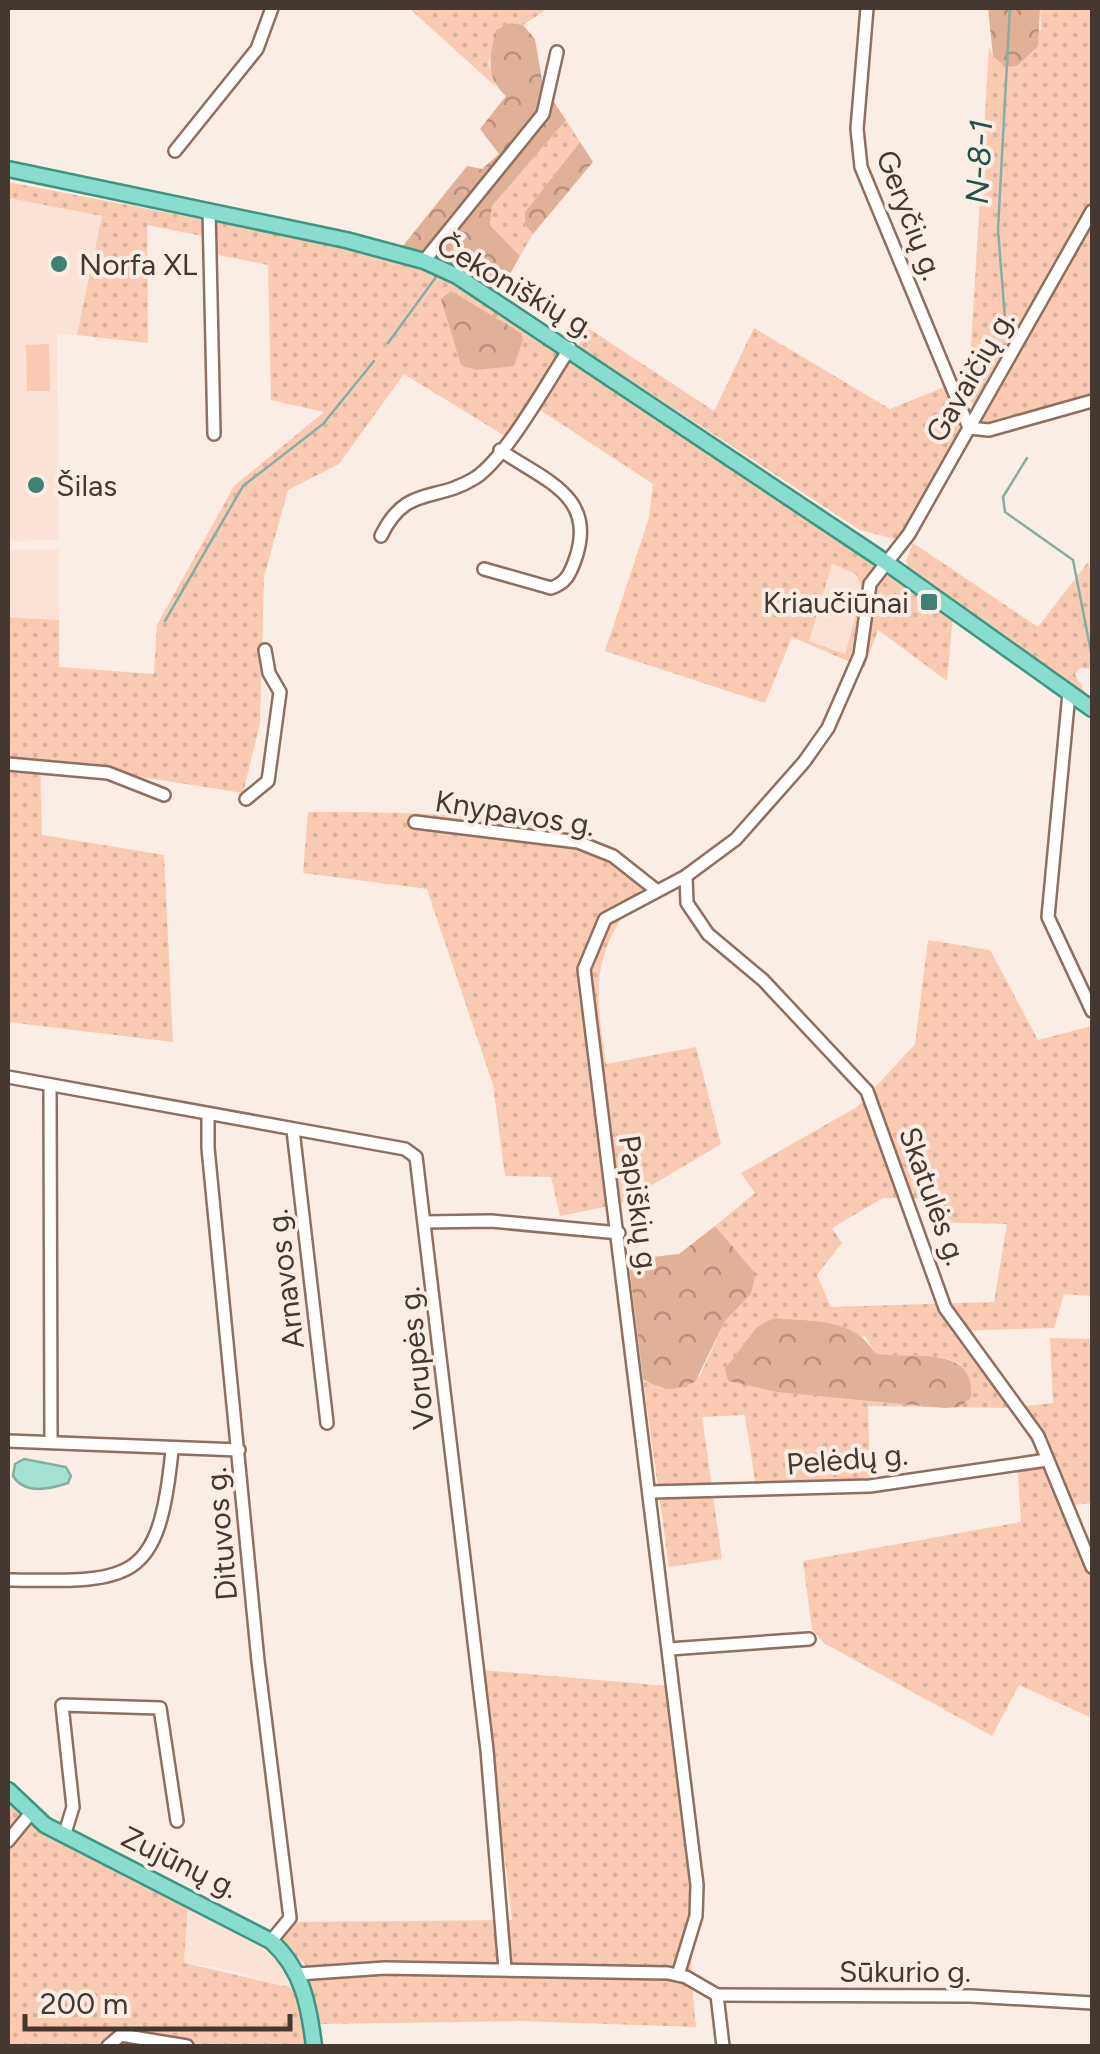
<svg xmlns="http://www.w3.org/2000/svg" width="1100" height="2054" font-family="Figtree,sans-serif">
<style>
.built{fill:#fae3d6}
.grass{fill:url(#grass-dots);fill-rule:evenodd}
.forest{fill:url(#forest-crowns)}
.garden{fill:#facbb2}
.water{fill:#a3e1d2;stroke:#86aea2;stroke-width:2.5}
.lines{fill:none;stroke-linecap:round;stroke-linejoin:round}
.stream{stroke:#86aea2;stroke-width:2.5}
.minor-casing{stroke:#8d7061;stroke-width:16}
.major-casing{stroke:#3e9582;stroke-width:19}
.minor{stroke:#fff;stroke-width:11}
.major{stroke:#89ddce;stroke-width:14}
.poi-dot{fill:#3f8274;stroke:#faede6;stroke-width:4}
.labels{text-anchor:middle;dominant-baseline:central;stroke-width:8;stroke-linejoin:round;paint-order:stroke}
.street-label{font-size:30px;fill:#443831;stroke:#faede6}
.poi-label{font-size:30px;fill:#443831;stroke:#faede6;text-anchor:start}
.water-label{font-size:32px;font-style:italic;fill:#1f5349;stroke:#faede6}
</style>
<defs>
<pattern id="grass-dots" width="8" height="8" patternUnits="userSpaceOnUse" patternTransform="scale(2.5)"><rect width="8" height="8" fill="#facbb2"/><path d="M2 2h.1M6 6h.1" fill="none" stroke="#d8af9a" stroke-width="1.8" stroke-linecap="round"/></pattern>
<pattern id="forest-crowns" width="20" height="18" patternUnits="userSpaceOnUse" patternTransform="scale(2.5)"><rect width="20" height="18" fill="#e0b197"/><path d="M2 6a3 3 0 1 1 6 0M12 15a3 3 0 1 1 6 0" fill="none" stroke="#b7917c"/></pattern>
</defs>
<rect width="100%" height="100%" fill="#faede6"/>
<!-- built -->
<g class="built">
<path d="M8,198L102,216L77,335L57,334L59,540L8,541Z"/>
<path d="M59,549V620L8,616V550Z"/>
<path d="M832,564L857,574L863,591L845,654L808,640Z"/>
<path d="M188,1903L246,1934L278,1958L297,1983L293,1988L220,1968L184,1963Z"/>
</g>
<!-- grass -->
<g class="grass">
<path d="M409,8H542L544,11L523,25L511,23L488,62L496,87Z"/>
<path d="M1040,8H1092V199L976,408L968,398L989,47L993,56L1041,30Z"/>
<path d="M566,120L580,142L525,212V225L533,234L520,256L490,225L492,206Z"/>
<path d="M8,182L341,246L397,259L456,283L953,616L947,681L878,630L864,668L792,637L765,703L605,651L649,518L653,484L528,402L505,436L404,374L339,464L288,490L264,577L260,723L243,793L40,761L42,835L164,855L173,1042L8,1022V617L59,620V667L154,674L157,625L234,486L324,412L271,400L268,265L203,252L202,236L147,225L148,343L77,335L102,216L8,198ZM832,564L856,574L863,591L845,654L809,641Z"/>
<path d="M1092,227V397L980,426L979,422Z"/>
<path d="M588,328L714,411L754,328L890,409L949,385L960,429L902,534L895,539L860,530L578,346Z"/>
<path d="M913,543L1038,627L1088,562L1092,577V669L1080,668L1075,674L1092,705L910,572L906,561Z"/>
<path d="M308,812C382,812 562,810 619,857C628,865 636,877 644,886C591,954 594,982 606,1064L696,1047L721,1144L620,1204L560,1216L551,1177L505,1176L493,1085L427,889L303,873Z"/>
<path d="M928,940L990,950L1038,1040L1092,1026V1296L1064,1294L1054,1328L951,1331L1015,1407L1053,1403L1050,1338L1092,1339V1503L1071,1505L1092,1554V1718L1019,1685L992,1736L824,1643L812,1629L803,1561L1021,1522L1018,1474L1037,1451L1011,1408L868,1406L870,1478L756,1487L745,1415L702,1417L722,1559L669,1567L643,1379L660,1388L700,1376L725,1321L751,1294L756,1274L715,1226L755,1193L741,1173L857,1107L915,1044ZM883,1198L929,1199L931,1222L1007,1224L994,1302L831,1307L817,1275L842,1243L832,1228ZM865,1336L875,1353C904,1360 937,1350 962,1365L725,1369Z"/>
<path d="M482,1670L668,1686L694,1896L691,1975L696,2027L520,2021L316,2024L306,1965L278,1940L297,1922L512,1920Z"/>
<path d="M8,1800L38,1827L188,1903L184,1963L293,1988L300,2000L307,2046H8Z"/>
</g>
<!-- forest -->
<g class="forest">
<path d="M988,8H1040L1038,46L1017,66L1005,67L993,56Z"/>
<path d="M511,23L523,25L535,39L543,86L566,120L492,206L490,225L520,256L499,294L457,269L402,247L467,166L482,169L499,154L480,129L506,96C484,77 490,55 496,30Z"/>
<path d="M580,142L593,162L533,234L525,225V212Z"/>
<path d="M451,291L521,333L523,340L514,366L476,370L461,365L441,299Z"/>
<path d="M715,1226L756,1274L751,1294L725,1321L695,1382C672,1392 664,1391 643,1379L629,1265L634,1259L679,1254Z"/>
<path d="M774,1318C812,1322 853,1317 875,1353C911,1361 976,1342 971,1398L959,1407L944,1408L777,1392L728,1381L725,1369L757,1327Z"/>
</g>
<!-- garden -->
<path class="garden" d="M49,344L50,391H27L26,345Z"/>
<!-- water -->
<path class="water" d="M24,1459L66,1467L71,1476L68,1483C50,1489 25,1495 13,1476L15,1464Z"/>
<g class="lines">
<!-- stream -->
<g class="stream">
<path d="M1005,319L998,229L1010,8"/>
<path d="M388,343L436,277"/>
<path d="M1027,458L1003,497L1005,512L1073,560L1092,657"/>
<path d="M165,621L243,486L323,424L374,361"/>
</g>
<defs>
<g id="minor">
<path d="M867,8L857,129L861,167L969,428"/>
<path d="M175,151L257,49L272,8"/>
<path d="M209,210L214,434"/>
<path d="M424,261L543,114L557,52"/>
<path d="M969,428L989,430L1092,401"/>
<path d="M381,536C406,484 435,503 475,478C506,458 548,381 570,348"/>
<path d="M484,569L551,588C566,583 570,574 575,560C598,496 545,481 500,450"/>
<path d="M1069,693L1048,917L1092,1011"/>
<path d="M8,764L108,773L164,795"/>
<path d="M246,799L268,781L280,692L269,673L265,650"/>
<path d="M415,822L578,842L613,856L656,890"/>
<path d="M686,876L687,903L708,934L763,980L867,1091L945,1308L1038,1436L1092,1567"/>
<path d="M8,1077L405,1149L416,1157L487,1750L505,1969"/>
<path d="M50,1085L51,1441"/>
<path d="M208,1115V1148L258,1661L290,1918L271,1941"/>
<path d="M293,1130L327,1423"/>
<path d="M425,1222L491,1221L619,1233"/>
<path d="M8,1441L239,1450"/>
<path d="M651,1492L870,1486L1047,1460"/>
<path d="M8,1580C132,1582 159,1584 172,1450"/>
<path d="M669,1649L809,1639"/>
<path d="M64,1836L73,1807L62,1705L160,1708L177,1821"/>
<path d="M8,1841L30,1814"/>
<path d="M298,1974L385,1968L668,1973L686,1977L717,1995"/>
<path d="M678,1975L696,1916L697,1885L584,969L605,919L686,876L736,839L804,762L828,728L860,655L870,584L909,534L1092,211"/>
<path d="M717,1995L971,1996L1092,2003"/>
<path d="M717,1995L723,2046"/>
<path d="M108,2046L121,2035L187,2046"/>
</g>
<g id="major">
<path d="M8,169L346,240L424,261L457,276L884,561L1092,709"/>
<path d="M8,1790L45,1825L271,1941C303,1970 309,2006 314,2046"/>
</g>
</defs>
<!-- minor casing -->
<use href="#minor" class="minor-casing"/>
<!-- major casing -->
<use href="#major" class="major-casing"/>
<!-- minor -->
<use href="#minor" class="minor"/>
<!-- major -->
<use href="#major" class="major"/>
</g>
<!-- markers -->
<g class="poi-dot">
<circle cx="59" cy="264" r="10"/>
<circle cx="36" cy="485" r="10"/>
<rect x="919" y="592" width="20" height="20" rx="5"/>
</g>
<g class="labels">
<!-- street labels -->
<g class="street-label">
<text transform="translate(910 215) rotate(69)">Geryčių g.</text>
<text transform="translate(516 286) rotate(30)">Čekoniškių g.</text>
<text transform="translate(970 376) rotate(-60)">Gavaičių g.</text>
<text transform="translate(515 813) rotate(9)">Knypavos g.</text>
<text transform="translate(933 1196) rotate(70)">Skatulės g.</text>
<text transform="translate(639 1205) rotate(82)">Papiškių g.</text>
<text transform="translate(285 1279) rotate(-97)">Arnavos g.</text>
<text transform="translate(416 1358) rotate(-96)">Vorupės g.</text>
<text transform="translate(847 1459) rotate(-5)">Pelėdų g.</text>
<text transform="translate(221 1534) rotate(-95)">Dituvos g.</text>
<text transform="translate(180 1862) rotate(26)">Zujūnų g.</text>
<text x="905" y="1971">Sūkurio g.</text>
</g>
<!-- poi labels -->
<g class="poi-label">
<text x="79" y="264">Norfa XL</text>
<text x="56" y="485">Šilas</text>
<text x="909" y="602" text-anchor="end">Kriaučiūnai</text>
</g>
<!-- water labels -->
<g class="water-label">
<text transform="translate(979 162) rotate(-87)">N-8-1</text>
</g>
</g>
<!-- border -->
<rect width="1100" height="2054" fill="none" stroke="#443831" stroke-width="20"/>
<!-- scale -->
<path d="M25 2014v15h265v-15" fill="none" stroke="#443831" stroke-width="5"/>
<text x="40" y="2014" font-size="30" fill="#443831" stroke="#faede6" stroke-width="8" paint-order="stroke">200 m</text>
</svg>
